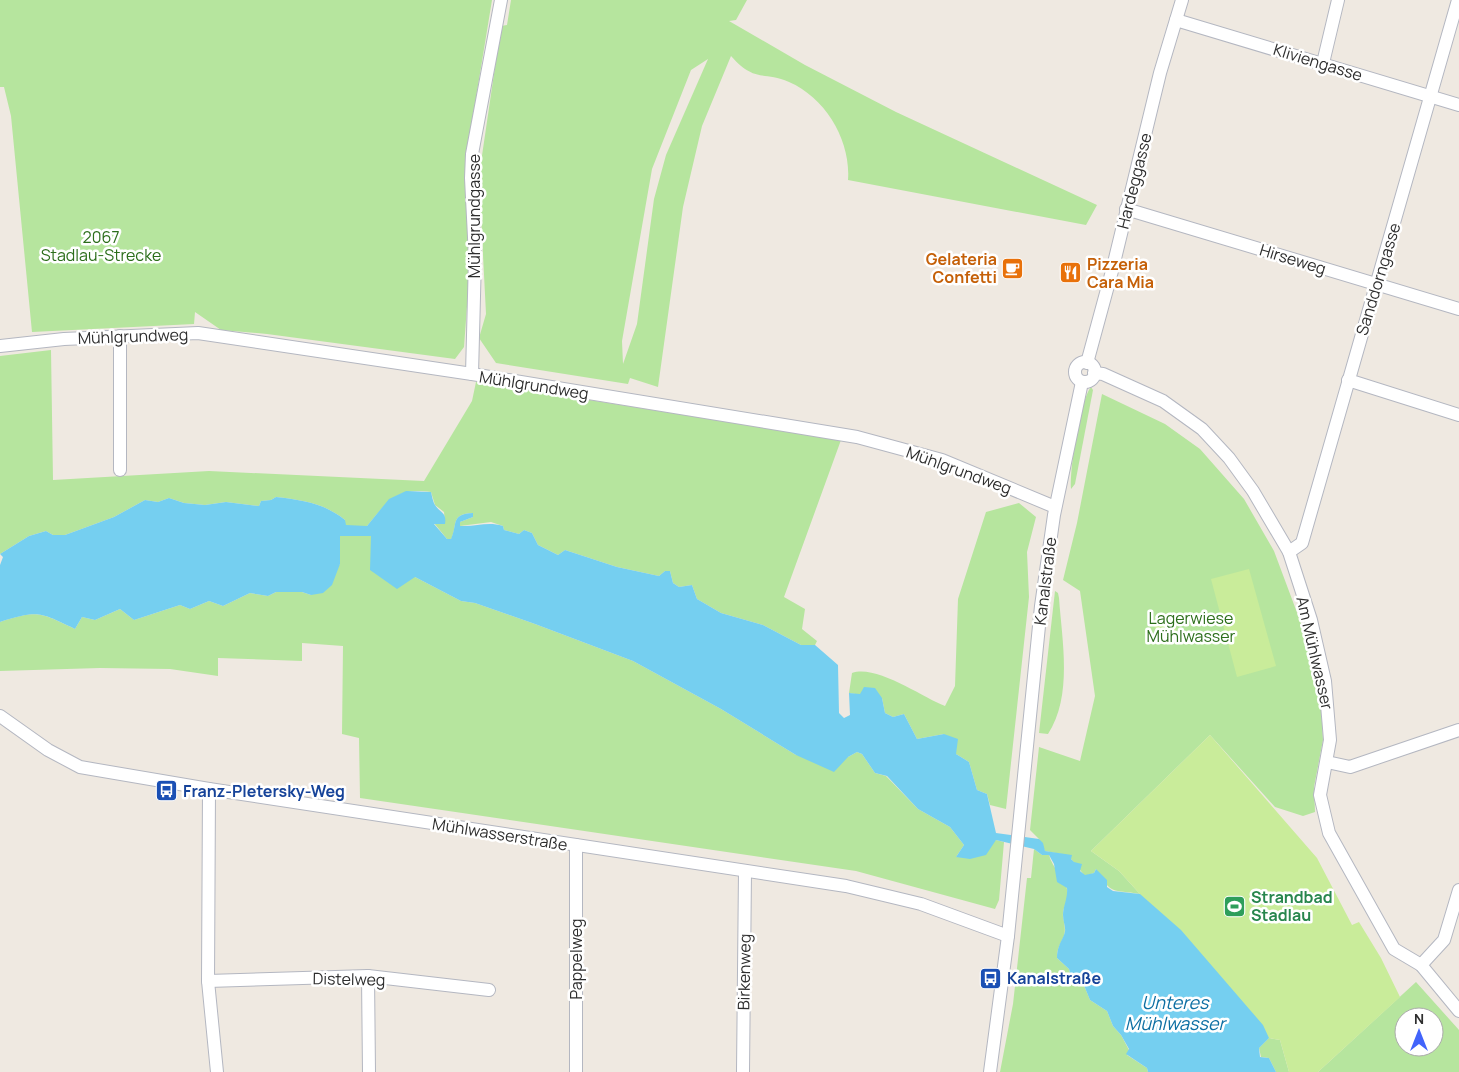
<svg xmlns="http://www.w3.org/2000/svg" width="1459" height="1072" font-family="Manrope,sans-serif">
<style>
.green{fill:#b6e59e;fill-rule:evenodd}
.pitch{fill:#c9ec9a}
.water{fill:#75cff0}
.lines{fill:none;stroke-linecap:round;stroke-linejoin:round}
.minor-casing{stroke:#b4b7c1;stroke-width:14}
.minor{stroke:#fff;stroke-width:12}
.labels{text-anchor:middle;dominant-baseline:central;stroke-width:5;stroke-linejoin:round;paint-order:stroke}
.street-label{font-size:16px;fill:#2e2e2e;stroke:#fff}
.park-label{font-size:16px;fill:#2c6e1b;stroke:#fff}
.food-label{font-size:16px;font-weight:bold;fill:#c56008;stroke:#fff;text-anchor:end}
.transit-label{font-size:16px;font-weight:bold;fill:#164399;stroke:#fff;text-anchor:start}
.leisure-label{font-size:16px;font-weight:bold;fill:#27864d;stroke:#fff;text-anchor:start}
.water-label{font-size:18px;font-style:italic;fill:#0d6fa3;stroke:#fff}
</style>
<rect width="100%" height="100%" fill="#efe9e1"/>
<!-- green -->
<g class="green">
<path d="M0,0H492L467,153L469,279L464,347L455,359L267,334L221,330L195,312L194,324L32,332L11,116L4,87H0Z"/>
<path d="M511,0H747L736,20L729,21L805,65L896,112L1097,205L1086,225L848,180C851,141 826,98 789,82C763,71 755,83 731,56L702,126L683,207L658,387L630,378L628,384L496,363L479,338L486,314L479,176L501,26L507,25ZM708,59L666,155L654,199L637,324L623,364L622,341L652,169L691,70Z"/>
<path d="M51,350L53,480L209,471L424,481L472,401L476,382L841,440L784,597L805,609L802,629L817,641L815,645H801L763,625L721,613L697,599L692,585L679,587L673,583L670,571H665L659,576L617,567L565,550L558,555L538,545L532,533L524,530L519,534L504,530L503,526L491,522L460,526V522L473,517V513C450,514 458,524 451,540L447,539L434,523H445L444,512L435,505L431,492C396,487 388,501 367,526H345V520C324,503 302,500 276,497L271,500L261,501L259,506L226,502L205,505L184,503L169,498L158,502L145,500L114,517L65,535H53L46,531L29,536L0,554V356Z"/>
<path d="M1091,387L1093,390L1075,484L1071,489C1069,472 1080,400 1091,387Z"/>
<path d="M1102,394L1165,424L1200,449L1244,499L1274,551L1302,626L1321,707L1323,740L1314,787L1315,812L1303,816L1275,807L1210,735L1091,851L1119,871L1140,894C1112,889 1112,896 1096,869L1094,873L1085,876L1071,859L1061,854L1045,851L1039,839L1030,830L1039,747L1080,761L1095,696L1080,591L1063,580L1077,523Z"/>
<path d="M1019,503L1036,517L1027,552L1029,597L1006,809L990,805L987,794L977,790L969,762L956,754L944,734L917,739L904,714L893,717L885,713L882,698L849,693L852,673C876,664 922,697 945,706L955,686L958,599L986,512Z"/>
<path d="M340,536H372L415,577L461,601L475,603L535,624L633,661L721,709L796,755L848,757L857,752L862,754L875,773L886,776L918,809L950,827L964,845L956,857L996,840L1004,842L999,900L995,909L856,871L360,798L359,738L342,734L343,646L302,643V661L218,658V676L170,669L100,668L0,671V622C38,610 39,612 75,629L82,617L95,620L120,609L134,620L180,605L190,609L209,601L223,606L250,593L268,596L276,592H302L311,595L340,564Z"/>
<path d="M1055,591L1058,593L1059,598C1062,641 1073,696 1048,734L1039,733Z"/>
<path d="M1034,849L1042,855H1049C1052,867 1065,880 1067,889C1070,899 1062,907 1063,916C1064,923 1066,929 1064,936C1060,945 1057,948 1057,958L1069,969L1071,977L1083,983L1090,1000L1107,1011L1113,1026L1121,1035L1129,1050L1127,1055L1147,1068L1148,1072H1000L1013,1004L1027,878H1031Z"/>
<path d="M1416,982L1459,1030V1072H1318ZM1404,1017H1434V1047H1404Z"/>
<path d="M1269,1038L1280,1040L1289,1072H1276L1269,1058L1261,1057L1259,1048Z"/>
</g>
<!-- pitch -->
<g class="pitch">
<path d="M1249,569L1276,666L1237,677L1211,579Z"/>
<path d="M1168,616L1177,630L1163,639L1153,625Z"/>
<path d="M1210,735L1317,858L1352,925L1359,922L1381,958L1400,997L1318,1072H1289L1280,1040L1269,1038L1259,1048L1114,917L1140,894L1119,871L1091,851Z"/>
</g>
<!-- water -->
<path class="water" d="M406,491L431,492C432,496 433,502 435,505C440,513 447,512 445,524H434L447,539H451C458,524 450,514 473,513V517L460,522V526C477,527 487,521 503,526L504,530L519,534L524,530L532,533L538,545L558,555L565,550L617,567L659,576L665,571H670L673,583L679,587L692,585L697,599L721,613L763,625L801,645H815L838,665L839,713L844,718L850,715L849,693L860,694L864,687L875,688L882,698L885,713L893,717L904,714L917,739L944,734L958,739L956,754L969,762L977,790L987,794L996,833L1039,839L1043,843L1045,851L1072,855L1071,859L1074,862L1082,864L1080,871L1085,875L1094,873L1096,869L1107,880V887L1113,891L1140,894L1181,930L1263,1025L1269,1038L1259,1048L1260,1057L1269,1058L1276,1072H1148L1147,1068L1126,1054L1129,1049L1121,1035L1113,1026L1107,1011L1090,1000L1083,983L1071,977L1069,969L1057,958C1057,948 1060,944 1064,935C1067,928 1063,923 1063,915C1063,906 1068,898 1067,888L1057,882L1054,864L1049,855H1042L1034,849L996,840L986,855L970,859L956,857L964,845L950,827L918,809L887,776L875,773L862,754L857,752L848,757L834,772L796,755L721,709L633,661L535,624L475,603L461,601L415,577L397,589L370,570L371,536H340V564L332,585L323,593L311,595L302,592H276L268,596L250,593L223,606L209,601L190,609L180,605L134,620L120,609L95,620L82,617L75,629C39,612 39,610 0,622V565L3,557L0,554L29,536L46,531L53,535H65L114,517L145,500L158,502L169,498L184,503L205,505L226,502L259,506L261,501L271,500L276,497C302,500 324,503 345,520L346,525L367,526L389,499Z"/>
<g class="lines">
<defs>
<g id="minor">
<path d="M1176,20L1459,105"/>
<path d="M1323,63L1338,0"/>
<path d="M1126,209L1459,309"/>
<path d="M120,336V470"/>
<path d="M0,346L64,339L198,333L472,374L857,437L942,460L1055,507"/>
<circle cx="1085" cy="372" r="10"/>
<path d="M1087,363L1112,271L1160,73L1182,0"/>
<path d="M1094,373L1103,374L1163,401L1202,429L1229,458L1253,491L1289,552L1311,620L1325,681L1330,740L1320,795L1329,833L1394,949L1421,965L1459,1011"/>
<path d="M472,374L475,257L471,178L472,154L501,0"/>
<path d="M1348,380L1459,415"/>
<path d="M1289,552L1302,543L1458,0"/>
<path d="M0,716L48,750L80,767L209,789L846,886L921,904L1008,936"/>
<path d="M1327,762L1350,767L1459,730"/>
<path d="M209,789L208,981L217,1072"/>
<path d="M576,845V1072"/>
<path d="M1421,965L1444,940L1459,890"/>
<path d="M368,976L369,1072"/>
<path d="M208,981L368,976L489,990"/>
<path d="M743,1072L745,871"/>
<path d="M990,1072L1008,936L1041,606L1054,515L1082,382"/>
</g>
</defs>
<!-- minor casing -->
<use href="#minor" class="minor-casing"/>
<!-- minor -->
<use href="#minor" class="minor"/>
</g>
<!-- icons -->
<defs>
<symbol id="cafe-square" viewBox="-11 -11 22 22"><rect x="-9" y="-9" width="18" height="18" rx="4" fill="#e8710a" stroke="#fff"/><path d="M-5.5-4.5H6V0H3Q3 3.5 0 3.5H-2.5Q-5.5 3.5-5.5 0ZM3-3.2v2h1.7v-2ZM-6 4.5H4V6H-6Z" fill="#fff"/></symbol>
<symbol id="restaurant-square" viewBox="-11 -11 22 22"><rect x="-9" y="-9" width="18" height="18" rx="4" fill="#e8710a" stroke="#fff"/><path d="M-5-6h1v4h1v-4h1v4h1v-4h1v5L-1.5 .5V6h-2V.5L-5-1ZM5-6V6H3V1.5H1.5Q1.5-4 5-6Z" fill="#fff"/></symbol>
<symbol id="bus-square" viewBox="-11 -11 22 22"><rect x="-9" y="-9" width="18" height="18" rx="4" fill="#1a4fb4" stroke="#fff"/><path d="M-5-6H5V4H4V6H2V4H-2V6H-4V4H-5ZM-3.5-4V0h7V-4ZM-3.5 1.2v1.5H-2V1.2ZM2 1.2v1.5H3.5V1.2Z" fill="#fff"/></symbol>
<symbol id="stadium-square" viewBox="-11 -11 22 22"><rect x="-9" y="-9" width="18" height="18" rx="4" fill="#2e9e5b" stroke="#fff"/><path d="M0-5a6.5 5 0 1 0 0 10a6.5 5 0 1 0 0-10ZM-3.5-1.8h7v3.6h-7Z" fill="#fff"/></symbol>
</defs>
<g fill-rule="evenodd">
<use href="#cafe-square" x="1000" y="256" width="25" height="25"/>
<use href="#restaurant-square" x="1058" y="260" width="25" height="25"/>
<use href="#bus-square" x="154" y="778" width="25" height="25"/>
<use href="#stadium-square" x="1222" y="894" width="25" height="25"/>
<use href="#bus-square" x="978" y="966" width="25" height="25"/>
</g>
<g class="labels">
<!-- street labels -->
<g class="street-label">
<text transform="translate(1318 62) rotate(17)">Kliviengasse</text>
<text transform="translate(1134 181) rotate(-76)">Hardeggasse</text>
<text transform="translate(474 216) rotate(-90)">Mühlgrundgasse</text>
<text transform="translate(1293 259) rotate(17)">Hirseweg</text>
<text transform="translate(1378 279) rotate(-73)">Sanddorngasse</text>
<text transform="translate(133 336) rotate(-2)">Mühlgrundweg</text>
<text transform="translate(534 385) rotate(9)">Mühlgrundweg</text>
<text transform="translate(959 470) rotate(20)">Mühlgrundweg</text>
<text transform="translate(1045 581) rotate(-83)">Kanalstraße</text>
<text transform="translate(1315 653) rotate(77)">Am Mühlwasser</text>
<text transform="translate(500 834) rotate(9)">Mühlwasserstraße</text>
<text transform="translate(576 959) rotate(-90)">Pappelweg</text>
<text transform="translate(744 972) rotate(-89)">Birkenweg</text>
<text transform="translate(349 979) rotate(1)">Distelweg</text>
</g>
<!-- park labels -->
<g class="park-label">
<text x="101" y="237">2067<tspan x="101" dy="18">Stadlau-Strecke</tspan></text>
<text x="1191" y="618">Lagerwiese<tspan x="1191" dy="18">Mühlwasser</tspan></text>
</g>
<!-- food labels -->
<g class="food-label">
<text x="997" y="259">Gelateria<tspan x="997" dy="18">Confetti</tspan></text>
<text x="1087" y="264" text-anchor="start">Pizzeria<tspan x="1087" dy="18">Cara Mia</tspan></text>
</g>
<!-- transit labels -->
<g class="transit-label">
<text x="183" y="791">Franz-Pletersky-Weg</text>
<text x="1007" y="978">Kanalstraße</text>
</g>
<!-- leisure labels -->
<g class="leisure-label">
<text x="1251" y="897">Strandbad<tspan x="1251" dy="18">Stadlau</tspan></text>
</g>
<!-- water labels -->
<g class="water-label">
<text x="1175" y="1002">Unteres<tspan x="1175" dy="21">Mühlwasser</tspan></text>
</g>
</g>
<!-- north arrow -->
<g transform="translate(1419 1032)"><circle r="24" fill="#ffffff" stroke="#ababab"/>
<path d="M0-4L9 19L0 12L-9 19Z" fill="#4264fb"/>
<text y="-8" font-size="14" font-weight="bold" text-anchor="middle" fill="#2e2e2e">N</text>
</g>
</svg>
